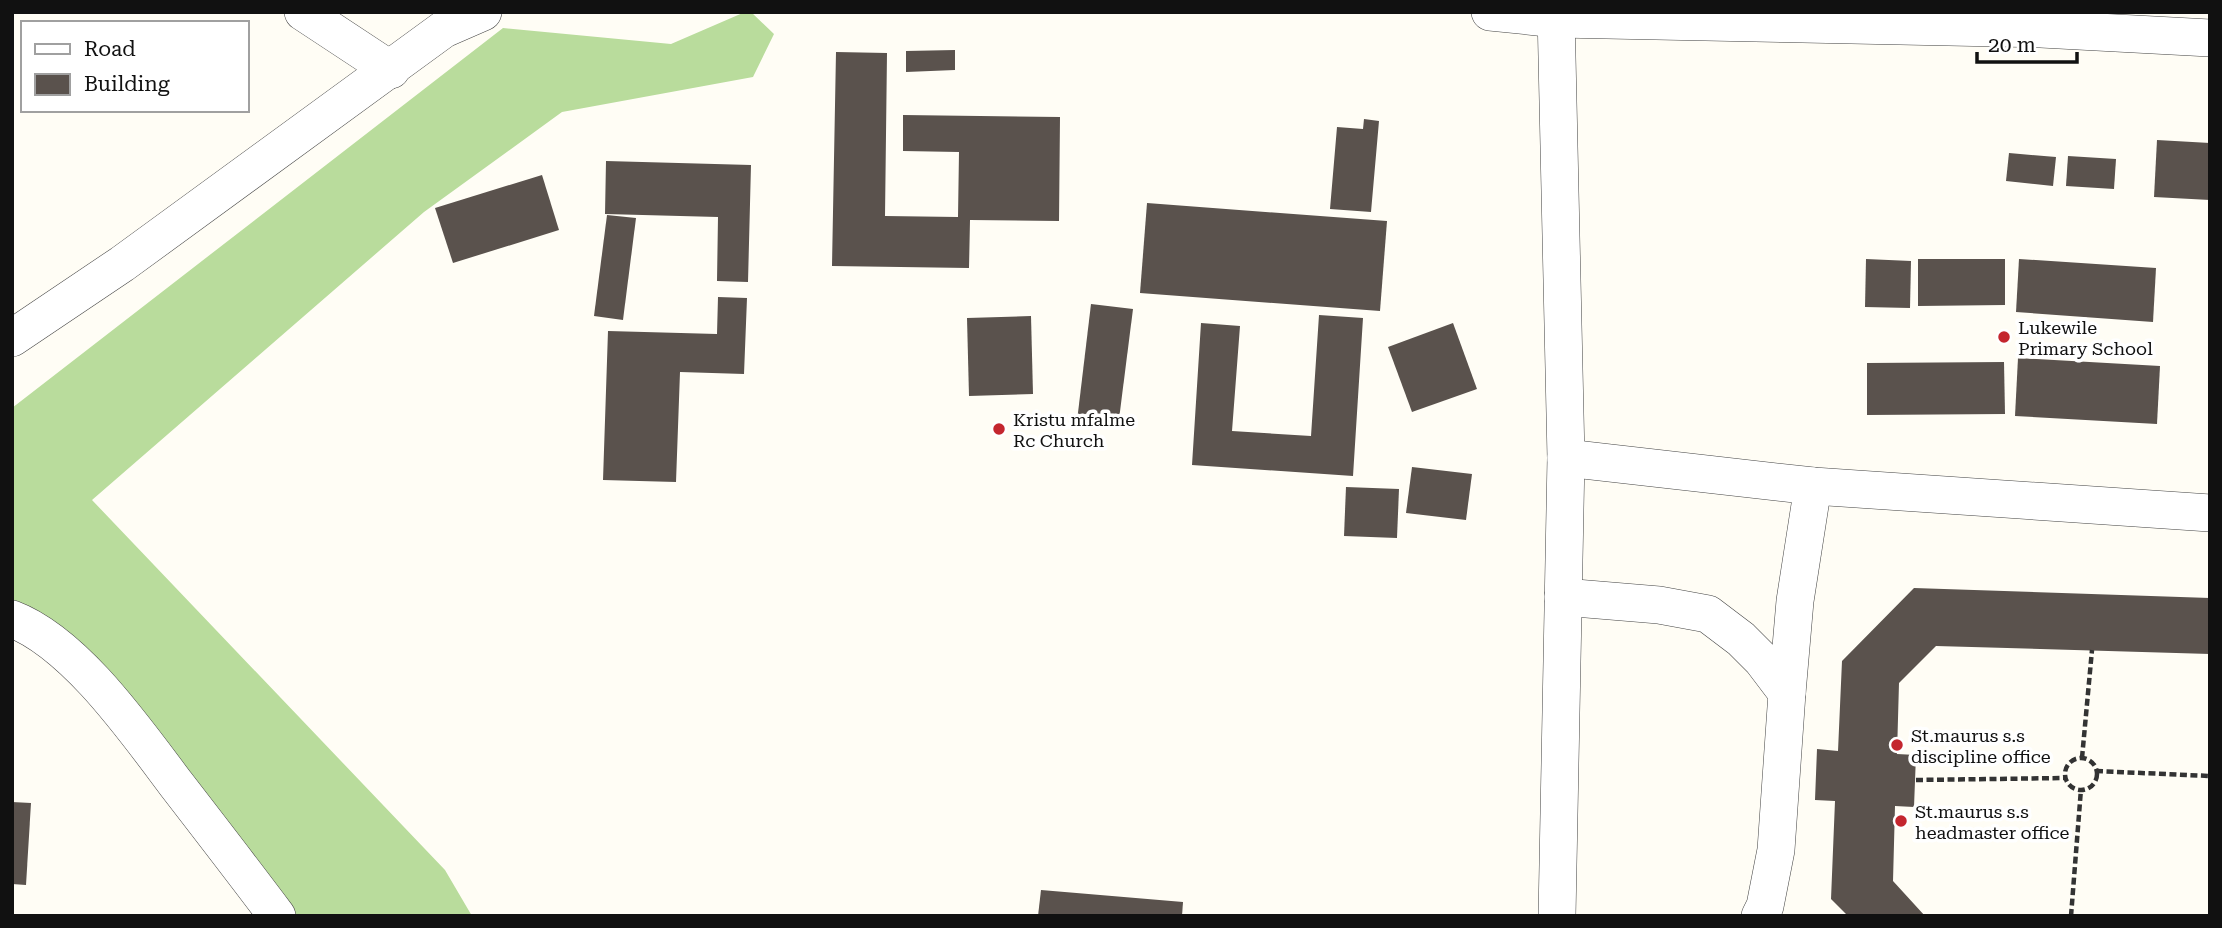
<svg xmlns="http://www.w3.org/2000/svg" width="2222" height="928" font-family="'Roboto Serif',serif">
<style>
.forest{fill:#b9dc9c}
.building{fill:#5a524d}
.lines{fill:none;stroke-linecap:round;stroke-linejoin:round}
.minor-casing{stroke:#444;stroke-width:38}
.path{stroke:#333;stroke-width:4.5;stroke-dasharray:7 3.5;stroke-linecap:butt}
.minor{stroke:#fff;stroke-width:37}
.poi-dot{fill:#c4262e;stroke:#fff;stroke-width:2.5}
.labels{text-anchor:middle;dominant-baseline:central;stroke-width:7;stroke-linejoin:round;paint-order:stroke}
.poi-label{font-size:18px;fill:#111;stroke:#fff;text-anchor:start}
</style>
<rect width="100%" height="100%" fill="#fffdf5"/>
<!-- forest -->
<path class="forest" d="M745,12H751L774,34L753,77L562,112L424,212L92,500L445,870L472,916H297L12,623V408L503,28L671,44Z"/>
<!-- building -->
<g class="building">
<path d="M955,50V70L906,72V51Z"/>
<path d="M836,52L887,53L885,216L958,217L959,152L903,151V115L1060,117L1059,221L970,220L969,268L832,266Z"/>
<path d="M1364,119L1379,121L1371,212L1330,209L1337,127L1363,129Z"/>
<path d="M2157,140L2210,143V200L2154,197Z"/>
<path d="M2009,153L2056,157L2053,186L2006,181Z"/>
<path d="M2068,156L2116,159L2114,189L2066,186Z"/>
<path d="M606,161L751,165L748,282L717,281L718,217L605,214Z"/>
<path d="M542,175L559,230L453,263L435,208Z"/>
<path d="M1147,203L1387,221L1380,311L1140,293Z"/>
<path d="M607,215L636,218L623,320L594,316Z"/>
<path d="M1866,259L1911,261L1910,308L1865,307Z"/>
<path d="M1918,259H2005V305L1918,306Z"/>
<path d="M2019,259L2156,268L2153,322L2016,312Z"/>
<path d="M718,297L747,298L744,374L680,372L676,482L603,480L608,331L717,334Z"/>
<path d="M1091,304L1133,309L1118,427L1077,421Z"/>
<path d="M1319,315L1363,318L1353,476L1192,465L1201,323L1240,326L1232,431L1311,436Z"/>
<path d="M1031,316L1033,394L969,396L967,318Z"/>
<path d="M1453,323L1477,389L1412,412L1388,347Z"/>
<path d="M2018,358L2160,366L2157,424L2015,416Z"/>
<path d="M2004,362L2005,414L1867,415V363Z"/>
<path d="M1412,467L1472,474L1466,520L1406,513Z"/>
<path d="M1346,487L1399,489L1397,538L1344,536Z"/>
<path d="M1914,588L2210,598V654L1936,646L1899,683L1897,754L1916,755L1914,807L1895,806L1893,881L1925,916H1848L1831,899L1835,801L1815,800L1817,749L1838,751L1842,661Z"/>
<path d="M12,802L31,803L26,885L12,884Z"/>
<path d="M1041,890L1183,902L1182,916H1038Z"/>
</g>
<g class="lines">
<defs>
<g id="minor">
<path d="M303,12L391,70"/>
<path d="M1490,12L1557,19L2041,29L2210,38"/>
<path d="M1556,12L1566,458L1557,916"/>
<path d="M12,338L122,264L444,29L483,12"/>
<path d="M1566,458L1813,486L2210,513"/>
<path d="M1563,597L1659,605L1708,614L1741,639L1762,660L1787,693L1776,850L1765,906L1760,916"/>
<path d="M12,619C75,643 136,731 176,784C210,828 244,872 277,916"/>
<path d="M1787,693L1795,601L1813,486"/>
</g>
</defs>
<!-- minor casing -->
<use href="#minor" class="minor-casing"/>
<!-- path -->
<g class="path">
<path d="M2082,758L2092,650"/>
<circle cx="2081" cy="774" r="16"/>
<path d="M2096,771L2210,776"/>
<path d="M1916,780L2066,778"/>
<path d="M2071,916L2081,789"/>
</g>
<!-- minor -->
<use href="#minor" class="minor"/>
</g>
<!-- markers -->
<g class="poi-dot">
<circle cx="2004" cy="337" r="7"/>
<circle cx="999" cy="429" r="7"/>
<circle cx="1897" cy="745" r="7"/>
<circle cx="1901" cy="821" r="7"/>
</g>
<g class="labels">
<!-- poi labels -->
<g class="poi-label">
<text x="2018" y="327">Lukewile<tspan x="2018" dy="21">Primary School</tspan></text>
<text x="1013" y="419">Kristu mfalme<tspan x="1013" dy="21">Rc Church</tspan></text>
<text x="1911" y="735">St.maurus s.s<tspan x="1911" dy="21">discipline office</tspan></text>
<text x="1915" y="811">St.maurus s.s<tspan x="1915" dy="21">headmaster office</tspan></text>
</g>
</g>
<!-- border -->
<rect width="2222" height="928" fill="none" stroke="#111111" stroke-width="28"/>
<!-- legend -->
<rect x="21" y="21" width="228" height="91" fill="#ffffff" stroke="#a0a0a0" stroke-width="2"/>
<rect x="35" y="44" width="35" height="10" fill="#ffffff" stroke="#a0a0a0" stroke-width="2"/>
<text x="84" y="56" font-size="21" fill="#111111">Road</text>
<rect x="35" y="74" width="35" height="21" fill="#5a524d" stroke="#a0a0a0" stroke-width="2"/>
<text x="84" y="91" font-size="21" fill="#111111">Building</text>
<!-- scale -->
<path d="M1977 52v10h100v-10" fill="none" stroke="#111111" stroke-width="3.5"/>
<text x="1988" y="52" font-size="21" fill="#111111" stroke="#ffffff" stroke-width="5" paint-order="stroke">20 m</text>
</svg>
